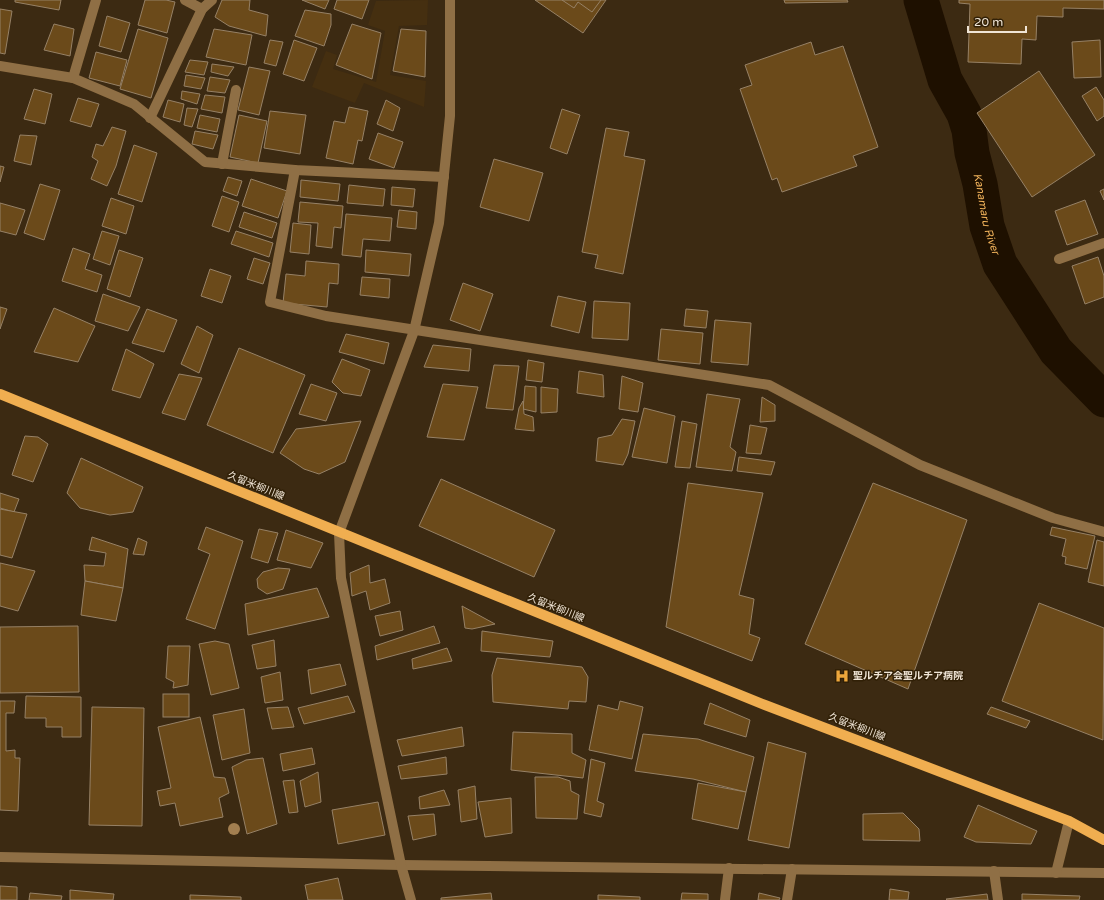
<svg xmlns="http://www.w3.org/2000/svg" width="1104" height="900" font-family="'Varela Round','Noto Sans JP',sans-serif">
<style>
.built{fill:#452f10}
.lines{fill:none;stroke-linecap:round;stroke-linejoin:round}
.river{stroke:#1e1000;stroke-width:35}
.building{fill:#6b4a1a;stroke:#968166}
.minor{stroke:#8f6f45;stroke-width:10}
.major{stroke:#f0ae50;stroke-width:10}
.tree{fill:#a37f50}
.labels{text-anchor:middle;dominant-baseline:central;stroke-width:3;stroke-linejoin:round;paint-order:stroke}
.street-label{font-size:10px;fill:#f0e5d6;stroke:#312007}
.poi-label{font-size:10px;font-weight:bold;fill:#f0e5d6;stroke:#312007;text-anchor:start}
.water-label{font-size:11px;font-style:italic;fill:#f0b25a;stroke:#312007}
</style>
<rect width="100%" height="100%" fill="#3c2a12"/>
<!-- built -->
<path class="built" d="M428,0L427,25L399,26L390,75L426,81L424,107L364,83L355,103L312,87L326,51L337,55L333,69L376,82L385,31L368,25L376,1Z"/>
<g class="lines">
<!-- river -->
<path class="river" id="s1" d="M921,0L945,80L964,114L969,130L972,153L980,184L987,226L1000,264L1056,351L1104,400"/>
</g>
<!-- building -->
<g class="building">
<path d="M15,0H61L59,10L15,2Z"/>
<path d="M145,0H166L175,2L167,33L138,25Z"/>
<path d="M222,0H250L249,10L268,15L266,36L229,26L215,17Z"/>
<path d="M302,0H329L325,9Z"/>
<path d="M337,0H369L362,19L334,9Z"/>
<path d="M535,0H606L583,33Z"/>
<path d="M562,0H601L592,12L578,2L574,8Z"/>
<path d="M784,0H847L848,2L785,3Z"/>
<path d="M959,0H1104V9L1063,8V17L1037,16L1036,40L1022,39L1021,64L968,62L970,4L959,3Z"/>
<path d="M0,9L12,11L5,54L0,53Z"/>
<path d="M305,10L331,14V25L324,46L295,36Z"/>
<path d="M107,16L130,23L121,52L99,46Z"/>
<path d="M54,24L74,29L70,56L44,50Z"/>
<path d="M352,24L381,33L372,79L336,65Z"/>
<path d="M138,29L168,38L151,98L120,89Z"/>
<path d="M214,29L252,35L246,65L206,57Z"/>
<path d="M401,29L426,31L425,77L393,71Z"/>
<path d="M270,40L283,42L276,66L264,63Z"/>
<path d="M294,40L317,48L304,81L283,74Z"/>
<path d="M1100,40L1101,77L1074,78L1072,42Z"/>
<path d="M811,42L815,55L843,46L878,147L853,156L857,166L782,192L777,178L772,180L740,89L752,85L745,65Z"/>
<path d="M96,52L127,60L120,86L89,78Z"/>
<path d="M190,60L208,62L204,75L185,72Z"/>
<path d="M212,64L234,67L228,76L211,72Z"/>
<path d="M249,67L270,71L259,115L238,110Z"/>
<path d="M1039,71L1095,155L1032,197L977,113Z"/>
<path d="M186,75L205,78L201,89L184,86Z"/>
<path d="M210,77L230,80L225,93L207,91Z"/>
<path d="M1096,87L1104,100V116L1097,121L1082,96Z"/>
<path d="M34,89L52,94L45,124L24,119Z"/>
<path d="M182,91L200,94L197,104L181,99Z"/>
<path d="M205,95L225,97L222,113L201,109Z"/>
<path d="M78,98L99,104L91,127L70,121Z"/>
<path d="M168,100L184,104L180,122L163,117Z"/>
<path d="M386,100L400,108L393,131L377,124Z"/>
<path d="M349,107L368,111L362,141L358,140L353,164L326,158L334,121L345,123Z"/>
<path d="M187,108L198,109L192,127L184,125Z"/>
<path d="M562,109L580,115L567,154L550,148Z"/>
<path d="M270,111L306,115L300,154L264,148Z"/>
<path d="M200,115L220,119L217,132L197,128Z"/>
<path d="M239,115L267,121L258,163L230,157Z"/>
<path d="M112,127L126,131L116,166L107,186L91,179L98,161L92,157L96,144L103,146Z"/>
<path d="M606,128L629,132L624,156L645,160L623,274L595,268L598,255L582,252Z"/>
<path d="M195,131L218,135L213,149L192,144Z"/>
<path d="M378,133L403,142L394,168L369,159Z"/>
<path d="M20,135L37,136L31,165L14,161Z"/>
<path d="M134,145L157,153L142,202L118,194Z"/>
<path d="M494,159L543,173L529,221L480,207Z"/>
<path d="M0,166L4,167L0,182Z"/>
<path d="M228,177L242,181L237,196L223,191Z"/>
<path d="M251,179L287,191L278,218L242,206Z"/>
<path d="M301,180L340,184L338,201L300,197Z"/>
<path d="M40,184L60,190L44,240L24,233Z"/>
<path d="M349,185L385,189L383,206L347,203Z"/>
<path d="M392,187L415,189L413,207L391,205Z"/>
<path d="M1104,189V200L1100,191Z"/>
<path d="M222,196L239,202L229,232L212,226Z"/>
<path d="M111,198L134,206L126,234L102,226Z"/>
<path d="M1085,200L1098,234L1067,245L1055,211Z"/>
<path d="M300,202L343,206L341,228L334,227L332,248L316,246L318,223L298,222Z"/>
<path d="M0,203L25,210L16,235L0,231Z"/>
<path d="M399,210L417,212L416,229L397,227Z"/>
<path d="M244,212L277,223L272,238L239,227Z"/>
<path d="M346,214L392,218L390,241L363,239L361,257L342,255Z"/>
<path d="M293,223L311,225L309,254L290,252Z"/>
<path d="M102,231L119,236L110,265L93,259Z"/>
<path d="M236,231L273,243L269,257L231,244Z"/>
<path d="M73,248L90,254L85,269L102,275L97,292L62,281Z"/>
<path d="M119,250L143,258L130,297L107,289Z"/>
<path d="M366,250L411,254L409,276L365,272Z"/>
<path d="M1098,257L1104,276V297L1085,304L1072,266Z"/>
<path d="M254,258L270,263L263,284L247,279Z"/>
<path d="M306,261L339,264L338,284L329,283L327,307L283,303L286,274L305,276Z"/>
<path d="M210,269L231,276L222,303L201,296Z"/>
<path d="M362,277L390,279L389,298L360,295Z"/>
<path d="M463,283L493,294L480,331L450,320Z"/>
<path d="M103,294L140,307L128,331L95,321Z"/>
<path d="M558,296L586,302L579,333L551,326Z"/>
<path d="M594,301L630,303L628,340L592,338Z"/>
<path d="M0,307L7,309L0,329Z"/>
<path d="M54,308L95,326L78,362L34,352Z"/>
<path d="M147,309L177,320L164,352L132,343Z"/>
<path d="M686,309L708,311L706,328L684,326Z"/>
<path d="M715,320L751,323L748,365L711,362Z"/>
<path d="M197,326L213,335L199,373L181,364Z"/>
<path d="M661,329L703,333L700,364L658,360Z"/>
<path d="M346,334L389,343L384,364L339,352Z"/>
<path d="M433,345L471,349L469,371L424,367Z"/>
<path d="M239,348L305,375L273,453L207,425Z"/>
<path d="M126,349L154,364L140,398L112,390Z"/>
<path d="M342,359L370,370L361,396L343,393L332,382Z"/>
<path d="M528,360L544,363L542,382L526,380Z"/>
<path d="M494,365L519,366L513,410L486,408Z"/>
<path d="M579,371L603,375L604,397L577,393Z"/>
<path d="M179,374L202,378L185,420L162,413Z"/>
<path d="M622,376L643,383L638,412L619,409Z"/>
<path d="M311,384L337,393L326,421L299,414Z"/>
<path d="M443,384L478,387L464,440L427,437Z"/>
<path d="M525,386L536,387V412L523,409Z"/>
<path d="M541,387L558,389L557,412L541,413Z"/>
<path d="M707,394L740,399L730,447L736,452L732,471L696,467Z"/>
<path d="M762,397L775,405V421L760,422Z"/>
<path d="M523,401L524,414L533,417L534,431L515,429L519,408Z"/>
<path d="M644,408L675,416L667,463L632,457Z"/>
<path d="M622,419L635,421L628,454L623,465L596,461L598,438L612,435Z"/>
<path d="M361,421L345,462L319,474L304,469L280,453L296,429Z"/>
<path d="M682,421L697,424L690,468L675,467Z"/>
<path d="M750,425L767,428L761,454L746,453Z"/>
<path d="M25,436L38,437L48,444L33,482L12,475Z"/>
<path d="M739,457L775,462L771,475L737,471Z"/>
<path d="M81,458L143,487L133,512L110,515L80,508L67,493Z"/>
<path d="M441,479L555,530L534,577L419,526Z"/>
<path d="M688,483L763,493L739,595L754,599L749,634L760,638L752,661L666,627Z"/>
<path d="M873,483L967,520L908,689L805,644Z"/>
<path d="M0,493L19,499L14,512L0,508Z"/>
<path d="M0,509L27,514L12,558L0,555Z"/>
<path d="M206,527L243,541L215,629L186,619L210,554L198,549Z"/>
<path d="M1052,527L1095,536L1087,569L1065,564L1066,557L1062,556L1066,539L1050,535Z"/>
<path d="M259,529L278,533L268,563L251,558Z"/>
<path d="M286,530L323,543L311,568L277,560Z"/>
<path d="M92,537L128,549L123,588L85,581L84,565L104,566L106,553L89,550Z"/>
<path d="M138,538L147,542L144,555L133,554Z"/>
<path d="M1097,540L1104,542V586L1088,582Z"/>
<path d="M0,563L35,571L18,611L0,606Z"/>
<path d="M369,565L370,583L385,579L390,603L370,610L366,591L352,596L350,573Z"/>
<path d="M278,568L290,569L283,589L267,594L258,588L257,579L263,572Z"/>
<path d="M85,581L123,588L116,621L81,615Z"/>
<path d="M317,588L329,617L248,635L245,604Z"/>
<path d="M1039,603L1104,628L1103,740L1002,701Z"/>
<path d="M462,606L495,624L472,629L465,628Z"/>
<path d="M400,611L403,630L380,636L375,616Z"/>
<path d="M78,626L79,692L0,693V627Z"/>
<path d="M434,626L440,643L377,660L375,646Z"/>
<path d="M482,631L553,641L550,657L481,651Z"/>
<path d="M274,640L276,666L257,669L252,645Z"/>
<path d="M215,641L229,644L239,688L211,695L199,644Z"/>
<path d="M168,646H190L188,685L173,688L174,682L166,678Z"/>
<path d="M447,648L452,661L413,669L412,659Z"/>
<path d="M497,658L582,667L588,677L586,702L569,701L568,709L493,702L492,675Z"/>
<path d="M340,664L346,685L311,694L308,670Z"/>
<path d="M280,672L283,700L265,703L261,677Z"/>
<rect x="163" y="694" width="26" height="23"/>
<path d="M26,696L81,697V737H62V727H46V718H25Z"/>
<path d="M348,696L355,712L304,724L298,708Z"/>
<path d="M0,701H15L14,713H6V751L15,750V758H20L18,811L0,810Z"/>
<path d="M620,701L643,707L632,759L589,750L598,705L618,710Z"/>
<path d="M710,703L750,720L746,737L704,724Z"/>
<path d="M92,707L144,708L142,826L89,825Z"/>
<path d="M288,707L294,727L272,729L267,708Z"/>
<path d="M991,707L1030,721L1026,728L987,714Z"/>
<path d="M244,709L250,753L222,760L213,715Z"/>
<path d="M200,717L214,777L225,778L229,793L219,798L223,817L180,826L175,803L160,806L157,791L171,788L158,727Z"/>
<path d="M462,727L464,746L402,756L397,740Z"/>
<path d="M513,732L572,734V753L586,760L583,778L511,770Z"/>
<path d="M643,734L698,739L754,757L746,792L693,779L635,771Z"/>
<path d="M768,742L806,753L789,848L748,840Z"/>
<path d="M312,748L315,764L283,771L280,754Z"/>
<path d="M446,757L447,774L401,779L398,766Z"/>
<path d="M263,758L277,824L247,834L232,767L246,760Z"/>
<path d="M591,759L605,763L597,801L604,804L601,817L584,813Z"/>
<path d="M318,772L321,802L305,807L300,781Z"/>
<path d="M535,777H558L570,781L571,791L579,795L577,819L536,818Z"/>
<path d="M294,780L298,812L289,813L283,781Z"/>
<path d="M698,783L746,792L738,829L692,819Z"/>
<path d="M475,786L477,819L461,822L458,790Z"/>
<path d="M444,790L450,805L420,809L419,797Z"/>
<path d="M511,798L512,833L485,837L478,802Z"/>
<path d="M378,802L385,835L338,844L332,810Z"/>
<path d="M978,805L1037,831L1031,844L976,842L964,837Z"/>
<path d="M903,813L919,829L920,841L863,840V814Z"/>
<path d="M434,814L436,835L413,840L408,816Z"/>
<path d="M338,878L343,900H308L305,885Z"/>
<path d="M0,886L17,887V900H0Z"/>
<path d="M890,889L909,892L908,900H889Z"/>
<path d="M70,890L114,894L113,900H70Z"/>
<path d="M30,893L62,896L61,900H29Z"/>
<path d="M491,893L492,900H441V898Z"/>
<path d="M682,893L708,894V900H681Z"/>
<path d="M759,893L780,898L779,900H758Z"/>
<path d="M987,894L988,900H947L946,899Z"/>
<path d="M1022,894L1080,896L1079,900H1022Z"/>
<path d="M190,895L241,897V900H190Z"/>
<path d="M598,895L640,897V900H598Z"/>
</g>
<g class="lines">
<!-- minor -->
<g class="minor">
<path d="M202,9L212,0"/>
<path d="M0,66L73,78L134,104L205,162L295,170L444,177"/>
<path d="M73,78L96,0"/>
<path d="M150,118L202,9L185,0"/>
<path d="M222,164L236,90"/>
<path d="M295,170L270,302L326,316L769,385L920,465L1053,518L1104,532"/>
<path d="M1059,259L1104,243"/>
<path d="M0,857L401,865L1104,873"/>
<path d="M994,871L998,900"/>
<path d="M1056,873L1069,821"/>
<path d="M411,900L401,865L341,578L339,533L414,331L439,223L450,116V0"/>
<path d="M725,900L729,868"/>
<path d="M787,900L792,869"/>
</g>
<!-- major -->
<path class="major" d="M0,394L765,705L1069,821L1104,840"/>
</g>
<!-- trees -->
<circle class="tree" cx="234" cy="829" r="6"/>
<!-- icons -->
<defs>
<symbol id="hospital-bare" viewBox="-9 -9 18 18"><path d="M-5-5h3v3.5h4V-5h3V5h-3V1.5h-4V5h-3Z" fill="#eea73c" stroke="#312007" stroke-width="2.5" paint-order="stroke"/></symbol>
</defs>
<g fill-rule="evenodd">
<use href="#hospital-bare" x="832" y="666" width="20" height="20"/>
</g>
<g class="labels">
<!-- street labels -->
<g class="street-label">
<text transform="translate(256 486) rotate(22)">久留米柳川線</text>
<text transform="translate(556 608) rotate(22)">久留米柳川線</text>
<text transform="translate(857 727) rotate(21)">久留米柳川線</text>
</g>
<!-- poi labels -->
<g class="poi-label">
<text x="853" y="676">聖ルチア会聖ルチア病院</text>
</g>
<!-- water labels -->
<g class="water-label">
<text stroke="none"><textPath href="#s1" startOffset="225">Kanamaru River</textPath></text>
</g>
</g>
<!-- scale -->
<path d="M968 26v6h58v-6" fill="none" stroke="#f0e5d6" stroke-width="2"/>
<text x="974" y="26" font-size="12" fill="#f0e5d6" stroke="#312007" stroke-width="3" paint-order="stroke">20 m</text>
</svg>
